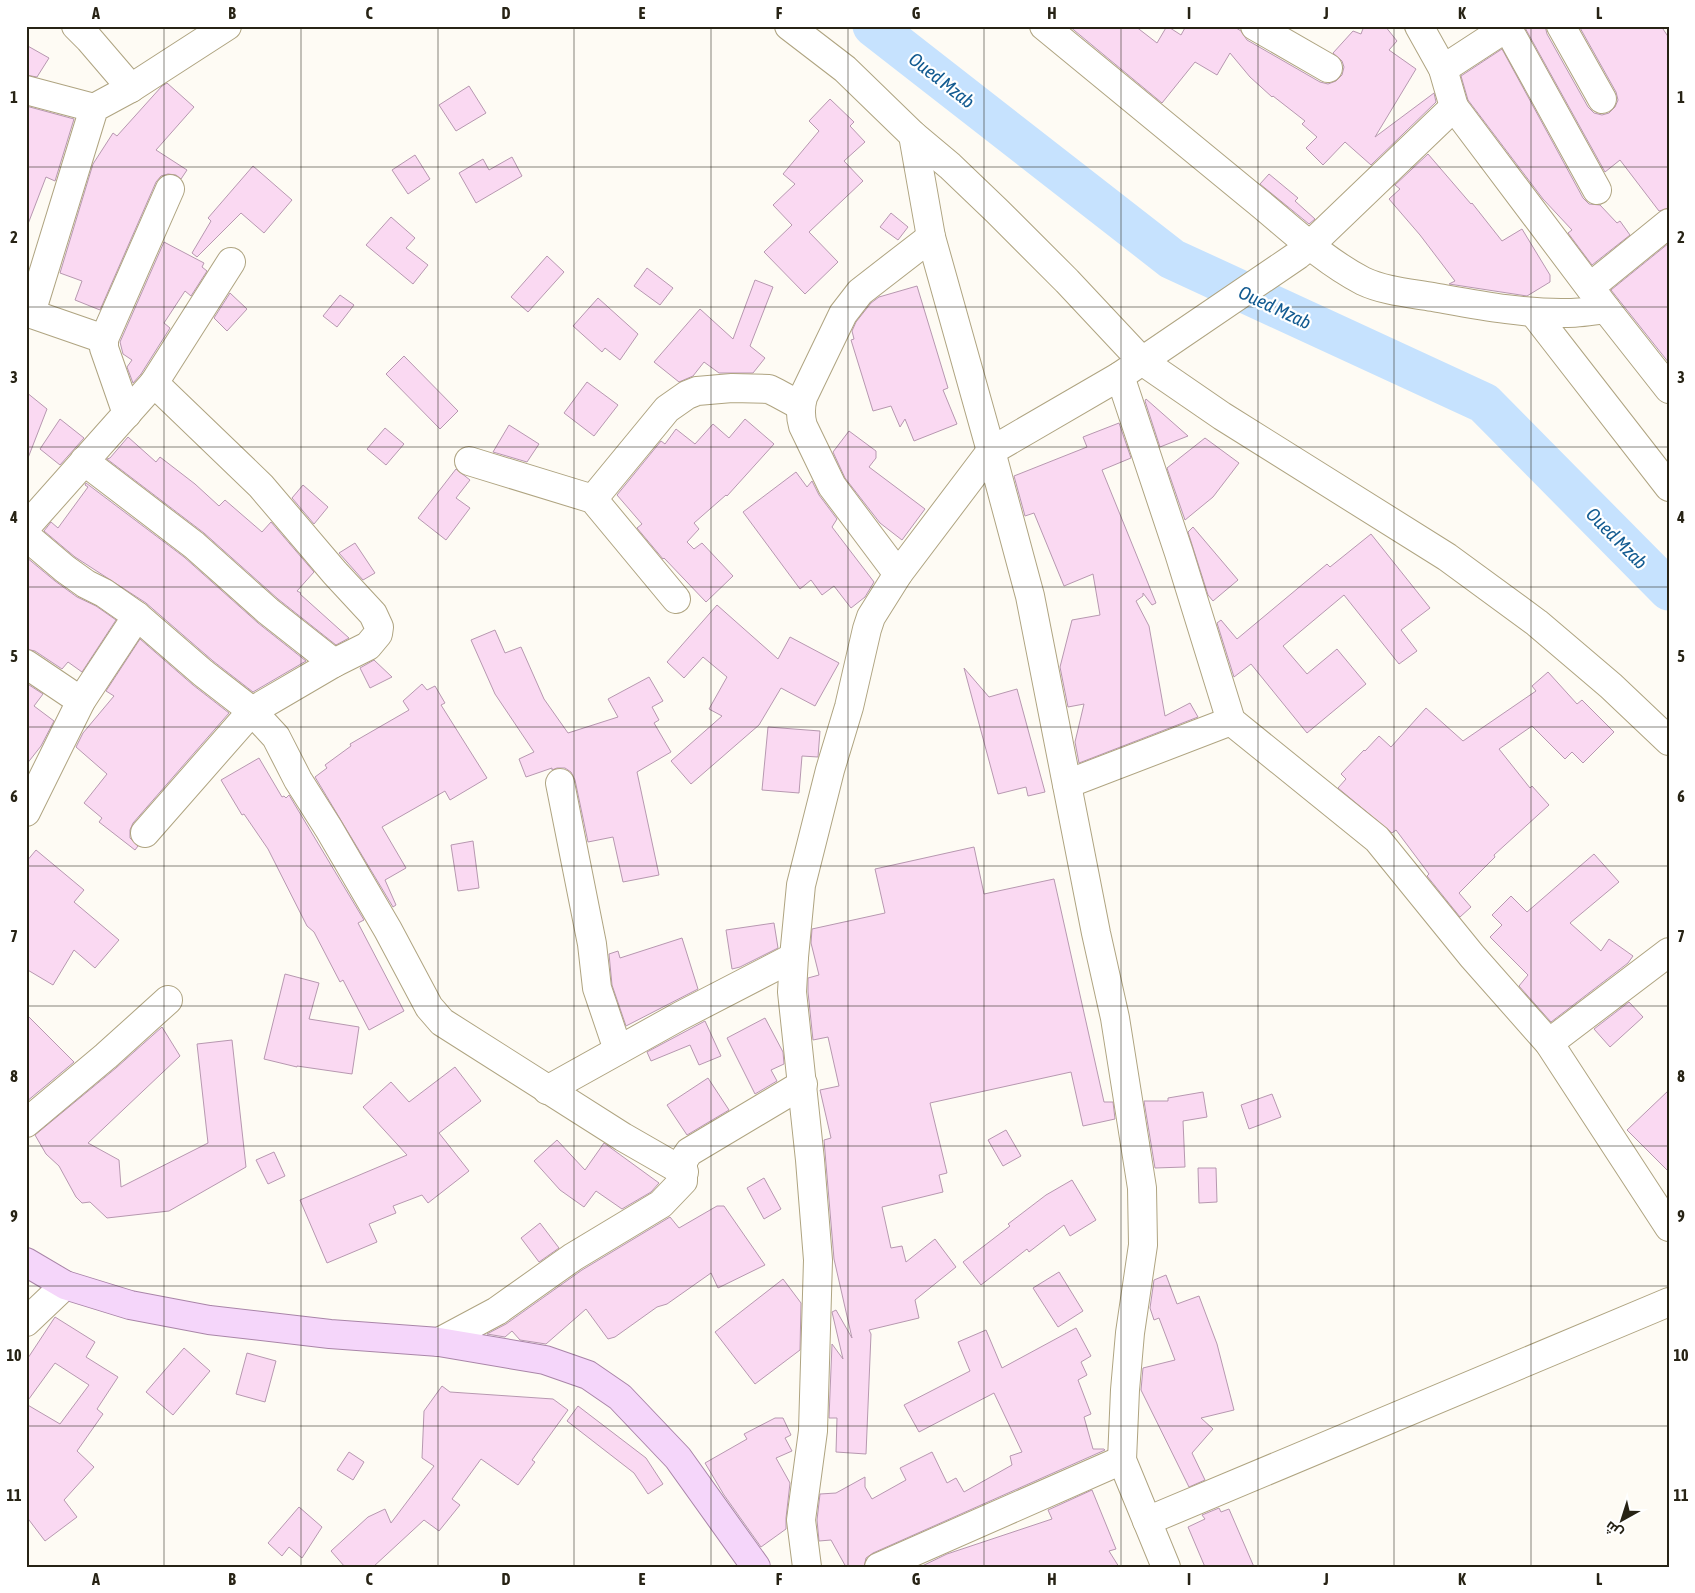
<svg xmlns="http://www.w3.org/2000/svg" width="1695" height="1593" font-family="'Asap Condensed',Cairo,sans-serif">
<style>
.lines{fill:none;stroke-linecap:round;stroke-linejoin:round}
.river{stroke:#c6e2fe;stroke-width:41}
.building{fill:#fad9f2;stroke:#b798b0}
.minor-casing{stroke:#afa481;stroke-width:30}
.major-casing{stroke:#a985a8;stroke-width:30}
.minor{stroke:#fff;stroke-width:28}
.major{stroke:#f5d6fa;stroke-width:28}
.grid{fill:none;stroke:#272315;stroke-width:1;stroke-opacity:0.55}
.labels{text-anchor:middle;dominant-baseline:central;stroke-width:4.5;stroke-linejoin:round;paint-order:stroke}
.water-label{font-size:19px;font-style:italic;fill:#135b91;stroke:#fff}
.neatline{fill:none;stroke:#272315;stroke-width:2}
.grid-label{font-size:16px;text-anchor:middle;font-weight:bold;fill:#272315}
</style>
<rect width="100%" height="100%" fill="#fefbf4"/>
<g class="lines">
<!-- river -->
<path class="river" d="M873,26L1172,259L1484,403L1669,590"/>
</g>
<!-- building -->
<g class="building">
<path d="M1069,26H1135L1157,43L1167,26L1181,35L1186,26H1233L1241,31L1247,40L1320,82L1328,84L1336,81L1342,75L1344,67L1342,61L1333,53L1353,31L1361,34L1364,26H1385L1397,41L1389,50L1416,69L1375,137L1434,93L1436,102L1371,165L1345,142L1323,165L1306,148L1317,137L1302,124L1305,121L1273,96L1272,97L1250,77L1230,53L1217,75L1195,62L1162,103Z"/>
<path d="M1524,26H1545L1547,34L1588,107L1594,113L1602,115L1609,113L1615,107L1618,100L1616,92L1579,26H1661L1669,38V208L1659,211L1620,160L1605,172Z"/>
<path d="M26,45L49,58L37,77L26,75Z"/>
<path d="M1502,49L1583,198L1589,204L1600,205L1617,223L1620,221L1630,235L1592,265L1568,233L1572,230L1543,199L1468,100L1461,76Z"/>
<path d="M167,83L194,107L156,150L187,170L181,179L176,175L168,174L161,176L156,182L100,310L75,300L82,281L60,273L93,164L113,133L117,136L162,86Z"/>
<path d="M469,86L486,113L456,131L439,105Z"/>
<path d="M830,99L854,122L850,126L865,142L844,161L863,181L809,232L838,262L805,294L764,252L792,225L773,205L795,184L783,174L819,131L809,121Z"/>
<path d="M26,106L74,119L55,181L46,177L28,224H26Z"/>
<path d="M1428,154L1471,204L1472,203L1502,241L1522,229L1550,275V282L1527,296L1449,284L1455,281L1420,235L1389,199L1400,189L1395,185Z"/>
<path d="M415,155L430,179L408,194L392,170Z"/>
<path d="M512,157L522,176L476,203L459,173L483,159L489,170Z"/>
<path d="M253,166L292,200L264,233L241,213L197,257L192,253L211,221L208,218Z"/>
<path d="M1269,174L1298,198L1295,201L1315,219L1309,224L1260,184Z"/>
<path d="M891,213L908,227L898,240L880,227Z"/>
<path d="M391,217L415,238L406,248L428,265L413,284L366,245Z"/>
<path d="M164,242L204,263L202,267L207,271L191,296L185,291L164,323L170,328L141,374L133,383L127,367L132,360L123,354L120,342Z"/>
<path d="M1669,243V363L1611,290Z"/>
<path d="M547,256L564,272L528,312L511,297Z"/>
<path d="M647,268L673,288L660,305L634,286Z"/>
<path d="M755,280L773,287L750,346L765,358L753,373H719L704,362L693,376L679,382L654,362L700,309L733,339Z"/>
<path d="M917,286L948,388L943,390L957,424L914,441L905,419L900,427L891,406L873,411L851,340L854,339L852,331L856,322L871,303L879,297Z"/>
<path d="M230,293L247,309L227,331L214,318Z"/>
<path d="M340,295L354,305L337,327L323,316Z"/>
<path d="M598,298L638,334L620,360L605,348L602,352L573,326Z"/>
<path d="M404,356L458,411L440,429L386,374Z"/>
<path d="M587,382L618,405L594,436L564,413Z"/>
<path d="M26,392L47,409L28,458H26Z"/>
<path d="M1146,399L1188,436L1160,447L1145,401Z"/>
<path d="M60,419L84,438L60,465L40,449Z"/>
<path d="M745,419L774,444L727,496L726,495L694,523L699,529L687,542L694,549L702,543L733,576L706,602L664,558L663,559L637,528L642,524L617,495L661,441L665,444L676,429L695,444L713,424L729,438Z"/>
<path d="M1119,423L1131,458L1102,470L1156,603L1152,605L1143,593V596L1136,601L1149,626L1165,716L1190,703L1198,717L1079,763L1075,742L1084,704L1068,707L1060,667L1072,620L1100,615L1093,574L1064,586L1034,513L1025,516L1014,476L1087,447L1083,437Z"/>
<path d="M509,425L539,444L527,462L493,452Z"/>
<path d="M385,428L404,444L386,465L367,449Z"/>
<path d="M849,431L876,451V458L869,467L925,509L902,540L880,523L845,478L833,452Z"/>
<path d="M128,437L156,462L160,457L195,484L219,506L225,500L262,532L271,522L314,572L297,591L301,593L300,594L349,638L336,645L278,599L204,533L107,459L110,458Z"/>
<path d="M1205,438L1239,463L1213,497L1185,520L1167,468Z"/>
<path d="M456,469L470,480L456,498L470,508L446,540L418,518Z"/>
<path d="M796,472L807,487L812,481L819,495L837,519L832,527L874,582L865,597L851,608L834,586L822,595L811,580L800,589L743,512Z"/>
<path d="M86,483L184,557L258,623L306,661L253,692L213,661L146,603L75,557L44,531L51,522L58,528L88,487L85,485Z"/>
<path d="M303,485L328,507L314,524L292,498Z"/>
<path d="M1193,527L1238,580L1213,601L1208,595L1188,532Z"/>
<path d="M1371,534L1430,608L1401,630L1417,651L1399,664L1344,595L1283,646L1307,674L1337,649L1366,684L1307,733L1251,664L1234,677L1217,623L1221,620L1237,639L1327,564L1330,567Z"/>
<path d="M355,543L375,573L363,580L339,553Z"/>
<path d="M26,557L55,581L77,597L96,606L116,620L82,672L68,662L62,669L35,651L26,649Z"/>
<path d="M717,605L778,659L790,637L839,663L815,706L781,688L759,725L691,784L671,761L722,716L709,709L727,677L703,657L684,678L667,662Z"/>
<path d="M495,630L505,653L521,647L544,699L568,733L618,717L608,699L649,677L663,701L652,707L659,720L654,723L671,752L637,772L659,875L623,882L613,837L588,842L575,780L571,772L565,768H557L552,770V768L526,777L519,759L534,752L495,694L471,640Z"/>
<path d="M140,639L193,685L229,713L133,823L130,830V838L138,846L135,850L99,822L102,818L84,803L107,774L76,747L83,733L114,696L106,691Z"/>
<path d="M374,660L392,677L370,688L360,668Z"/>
<path d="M964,668L989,697L1017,689L1045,792L1028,796L1026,787L998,794Z"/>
<path d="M1548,672L1577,704L1582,700L1614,732L1583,763L1572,752L1565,759L1532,726L1499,749L1530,788L1532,786L1549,805L1494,855L1495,857L1459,893L1471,907L1460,917L1427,876L1429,874L1396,830L1392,833L1338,788L1346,779L1341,774L1364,750L1365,751L1379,736L1391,747L1426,708L1463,741L1536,691L1532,686Z"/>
<path d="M26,683L43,694L34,706L54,721L41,746L26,765Z"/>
<path d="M422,684L427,690L435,686L445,703L441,705L487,778L450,800L445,791L382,827L406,868L385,880L396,905L393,907L315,777L327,768L325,765L351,746L350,744L409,710L403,701Z"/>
<path d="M768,727L820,731L818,757L802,756L799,793L762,790Z"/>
<path d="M259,758L282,797L284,796L286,798L289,795L364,920L358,923L404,1011L369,1030L343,980L340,982L314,932L307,926L268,849L244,814L242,815L221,780Z"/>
<path d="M473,841L479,888L458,891L451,845Z"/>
<path d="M974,847L984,894L1054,879L1104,1102H1113L1115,1119L1083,1126L1071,1072L930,1103L947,1173L939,1175L943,1192L882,1207L891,1248L902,1246L906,1262L935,1239L956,1267L915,1300L919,1318L869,1330L871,1334L866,1454L836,1452L837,1418H829L832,1344L843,1359L832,1312L836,1310L852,1338L834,1259L824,1140L831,1138L820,1090L839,1086L828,1037L813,1040L808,992V978L819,975L811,943L812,929L885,913L875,869Z"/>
<path d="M36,850L84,890L74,902L119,940L95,968L74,950L53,985L26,969V862Z"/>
<path d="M1594,854L1619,882L1570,923L1601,951L1609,939L1633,956L1628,963L1551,1022L1519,986L1528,975L1490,937L1502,925L1492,915L1511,896L1527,912Z"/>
<path d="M774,923L778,948L740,967L732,969L726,930Z"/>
<path d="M682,938L698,989L626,1026L612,985L609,954L618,951L620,958Z"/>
<path d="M285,974L319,983L309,1019L359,1027L352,1074L297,1066V1067L264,1059Z"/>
<path d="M1629,1002L1643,1017L1610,1047L1594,1029Z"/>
<path d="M26,1014L74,1062L26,1102Z"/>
<path d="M765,1018L783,1052L784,1064L771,1070L777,1081L755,1094L727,1038Z"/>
<path d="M705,1021L721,1056L699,1065L690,1045L651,1061L647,1052Z"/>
<path d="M162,1027L180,1056L88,1143L119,1160L121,1187L208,1143L197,1044L232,1040L246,1167L169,1211L107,1218L90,1202L82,1203L76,1197L59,1166L46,1154L35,1135L116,1068Z"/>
<path d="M455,1067L481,1101L439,1133L469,1171L428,1203L422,1195L393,1206L396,1213L369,1224L377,1242L327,1263L300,1200L407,1155L363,1107L391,1082L409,1102Z"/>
<path d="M708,1078L729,1110L687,1135L667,1105Z"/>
<path d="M1669,1090V1172L1627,1130Z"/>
<path d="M1203,1092L1207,1117L1183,1121L1185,1167L1155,1168L1144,1101H1168V1098Z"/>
<path d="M1272,1094L1281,1117L1249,1129L1241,1105Z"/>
<path d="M1006,1130L1021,1156L1003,1166L988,1140Z"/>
<path d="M557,1140L585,1170L604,1143L659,1183L651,1192L622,1209L596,1191L584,1207L560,1190L534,1161Z"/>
<path d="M274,1152L285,1176L268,1184L256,1160Z"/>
<path d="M1198,1168H1216L1217,1202L1199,1203Z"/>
<path d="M764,1178L781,1209L764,1219L747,1188Z"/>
<path d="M1072,1180L1096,1220L1070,1236L1064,1225L1029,1252L1027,1249L981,1285L963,1262L1010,1226L1008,1224L1046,1195Z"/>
<path d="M717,1206H724L765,1265L718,1288L711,1273L667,1304L657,1307L615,1337L608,1339L586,1309L546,1344L520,1340L512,1331L505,1337L487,1334L506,1324L582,1270L670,1217L679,1228Z"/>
<path d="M540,1223L559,1248L539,1262L521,1238Z"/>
<path d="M1059,1272L1083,1311L1058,1327L1033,1288Z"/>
<path d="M1166,1275L1177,1304L1199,1296L1217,1344L1234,1410L1201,1418L1213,1429L1192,1453L1205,1480L1189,1487L1141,1390L1143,1368L1175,1360L1159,1318L1154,1320L1150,1308L1154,1280Z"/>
<path d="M783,1279L801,1303L800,1350L755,1384L715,1332Z"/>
<path d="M55,1317L95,1342L86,1357L118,1377L97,1409L103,1414L77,1451L94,1467L64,1500L77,1517L45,1541L26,1516V1404L60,1424L89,1385L55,1363L26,1403V1361Z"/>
<path d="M1076,1328L1091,1356L1081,1362L1087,1375L1078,1380L1091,1414L1084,1417L1093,1449H1104L1105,1450L873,1553L866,1558L864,1567H846L831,1540L819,1541L817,1520L820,1494L836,1493L865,1477V1487L872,1499L906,1480L900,1468L932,1452L947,1483L956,1478L964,1492L1012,1465L1010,1456L1022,1452L994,1393L919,1432L904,1405L970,1371L958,1342L986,1330L1002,1368Z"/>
<path d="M184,1348L210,1371L173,1415L146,1392Z"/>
<path d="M247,1353L276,1361L265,1402L236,1394Z"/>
<path d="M442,1386L450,1392L553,1399L568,1410L532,1460L535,1462L518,1485L481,1459L452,1499L460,1505L439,1531L424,1520L373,1567H345L331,1551L368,1517L385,1509L391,1523L434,1466L422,1458L424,1411Z"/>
<path d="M578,1406L646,1458L663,1484L648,1494L634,1473L567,1421Z"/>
<path d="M775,1418H783L791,1435L785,1438L792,1451L776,1458L790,1483L786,1518V1529L761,1547L724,1495L705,1463L747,1439L744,1434Z"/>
<path d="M349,1452L364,1462L353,1480L337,1470Z"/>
<path d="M1092,1490L1116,1549L1109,1551L1119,1567H920L947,1554L1052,1519L1048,1510Z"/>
<path d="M299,1507L322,1527L302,1558L289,1547L282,1556L268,1543Z"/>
<path d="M1219,1508L1221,1512L1229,1509L1254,1567H1205L1188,1527L1205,1519L1202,1515Z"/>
</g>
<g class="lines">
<defs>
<g id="minor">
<path d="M76,26L89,39L131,88"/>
<path d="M789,26L845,69L913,135L950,166L997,211L1067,281L1142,361L1222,416L1447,557L1537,623L1611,686L1669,741"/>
<path d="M1044,26C1113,83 1182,140 1252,197C1288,226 1321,259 1363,281C1384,291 1410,293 1433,297C1478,305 1523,314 1568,313C1580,313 1593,311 1606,309"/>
<path d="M1255,26L1328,68"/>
<path d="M1561,26L1602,99"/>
<path d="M1507,27L1597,190"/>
<path d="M1443,69L1509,26"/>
<path d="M26,90L94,108"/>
<path d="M1454,107L1606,309L1669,389"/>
<path d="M913,135L931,237L991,451L1030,596L1096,933L1115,1018L1142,1188L1143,1245L1130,1333L1125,1390L1122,1460L1166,1567"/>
<path d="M1590,287L1669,223"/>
<path d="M26,312L104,339"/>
<path d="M1533,312L1669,487"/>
<path d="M31,313L94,108L131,88L227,26"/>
<path d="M1120,376L1179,553L1231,721L1377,839L1472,956L1549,1043L1669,1227"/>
<path d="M127,414L104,348V339L170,189"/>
<path d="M84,461L194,545L268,611L334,663"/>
<path d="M469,461L593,499L676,599"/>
<path d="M593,499L667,409L687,395L697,391L732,388L769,389L777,393L801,406"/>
<path d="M26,527L154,383L231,262"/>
<path d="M26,536L65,569L86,584L104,593L137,616L203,673L252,711L276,737L298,780L329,829L388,930L429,1007L442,1022L623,1137L684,1172"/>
<path d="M898,574L832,486L803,426C800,416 800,408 803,397L843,314L860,292L931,237"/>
<path d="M26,664L81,701"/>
<path d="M560,783L592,944L597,988L618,1050"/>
<path d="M1067,784L1231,721"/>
<path d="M26,812L81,701L137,616"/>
<path d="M145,833L252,711L334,663L368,646L378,634L379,627L373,614L335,573L261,486L154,383"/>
<path d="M1549,1043L1669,952"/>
<path d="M547,1090L680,1016L794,957"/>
<path d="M26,1123L106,1056L168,1000"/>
<path d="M26,1322L65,1285"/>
<path d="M439,1342L497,1311L573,1257L661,1204L683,1181V1161L689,1152L803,1084"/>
<path d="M1147,1521L1669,1302"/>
<path d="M807,1567L801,1520L813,1431L818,1260L810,1160L792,992L794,957L801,885L830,770L849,707L867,629L871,617L898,574L991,451L1120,376L1298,255L1309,246L1454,107L1443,69L1419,26"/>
<path d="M879,1567L1122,1460"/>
</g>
<path id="major" d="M26,1262L65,1285L130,1305L209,1320L330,1334L439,1342L545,1360L588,1375L620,1397L678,1458L756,1567"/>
</defs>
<!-- minor casing -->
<use href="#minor" class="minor-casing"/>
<!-- major casing -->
<use href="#major" class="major-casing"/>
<!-- minor -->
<use href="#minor" class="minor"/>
<!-- major -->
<use href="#major" class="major"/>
</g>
<!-- grid -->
<path class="grid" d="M164,26V1567M301,26V1567M438,26V1567M574,26V1567M711,26V1567M848,26V1567M984,26V1567M1121,26V1567M1258,26V1567M1394,26V1567M1531,26V1567M26,167H1669M26,307H1669M26,447H1669M26,587H1669M26,727H1669M26,866H1669M26,1006H1669M26,1146H1669M26,1286H1669M26,1426H1669"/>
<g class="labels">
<!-- water labels -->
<g class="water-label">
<text transform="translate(942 80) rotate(38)">Oued Mzab</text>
<text transform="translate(1275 307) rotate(25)">Oued Mzab</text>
<text transform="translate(1617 538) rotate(45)">Oued Mzab</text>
</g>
</g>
<!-- border -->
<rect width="1695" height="1593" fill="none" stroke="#ffffff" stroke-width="55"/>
<!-- north arrow -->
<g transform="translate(1622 1520) rotate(219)" stroke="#ffffff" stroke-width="4" paint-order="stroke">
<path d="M0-4L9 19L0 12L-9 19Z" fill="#272315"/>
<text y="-8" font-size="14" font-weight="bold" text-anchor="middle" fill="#272315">ش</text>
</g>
<rect x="28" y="28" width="1640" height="1538" class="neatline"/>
<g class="grid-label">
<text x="96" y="19">A</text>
<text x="232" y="19">B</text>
<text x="369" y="19">C</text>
<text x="506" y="19">D</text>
<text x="642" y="19">E</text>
<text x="779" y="19">F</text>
<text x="916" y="19">G</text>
<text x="1052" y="19">H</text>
<text x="1189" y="19">I</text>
<text x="1326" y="19">J</text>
<text x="1462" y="19">K</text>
<text x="1599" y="19">L</text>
<text x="14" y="103">1</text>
<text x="1681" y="103">1</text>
<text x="14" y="243">2</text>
<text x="1681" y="243">2</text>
<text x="14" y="383">3</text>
<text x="1681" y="383">3</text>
<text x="14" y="523">4</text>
<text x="1681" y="523">4</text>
<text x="14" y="662">5</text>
<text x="1681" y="662">5</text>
<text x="14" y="802">6</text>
<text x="1681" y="802">6</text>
<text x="14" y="942">7</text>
<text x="1681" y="942">7</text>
<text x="14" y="1082">8</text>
<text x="1681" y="1082">8</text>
<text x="14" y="1222">9</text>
<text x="1681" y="1222">9</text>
<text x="14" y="1361">10</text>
<text x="1681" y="1361">10</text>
<text x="14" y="1501">11</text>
<text x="1681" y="1501">11</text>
<text x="96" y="1585">A</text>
<text x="232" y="1585">B</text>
<text x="369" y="1585">C</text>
<text x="506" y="1585">D</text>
<text x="642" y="1585">E</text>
<text x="779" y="1585">F</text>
<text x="916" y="1585">G</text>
<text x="1052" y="1585">H</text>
<text x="1189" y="1585">I</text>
<text x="1326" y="1585">J</text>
<text x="1462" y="1585">K</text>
<text x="1599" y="1585">L</text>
</g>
</svg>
